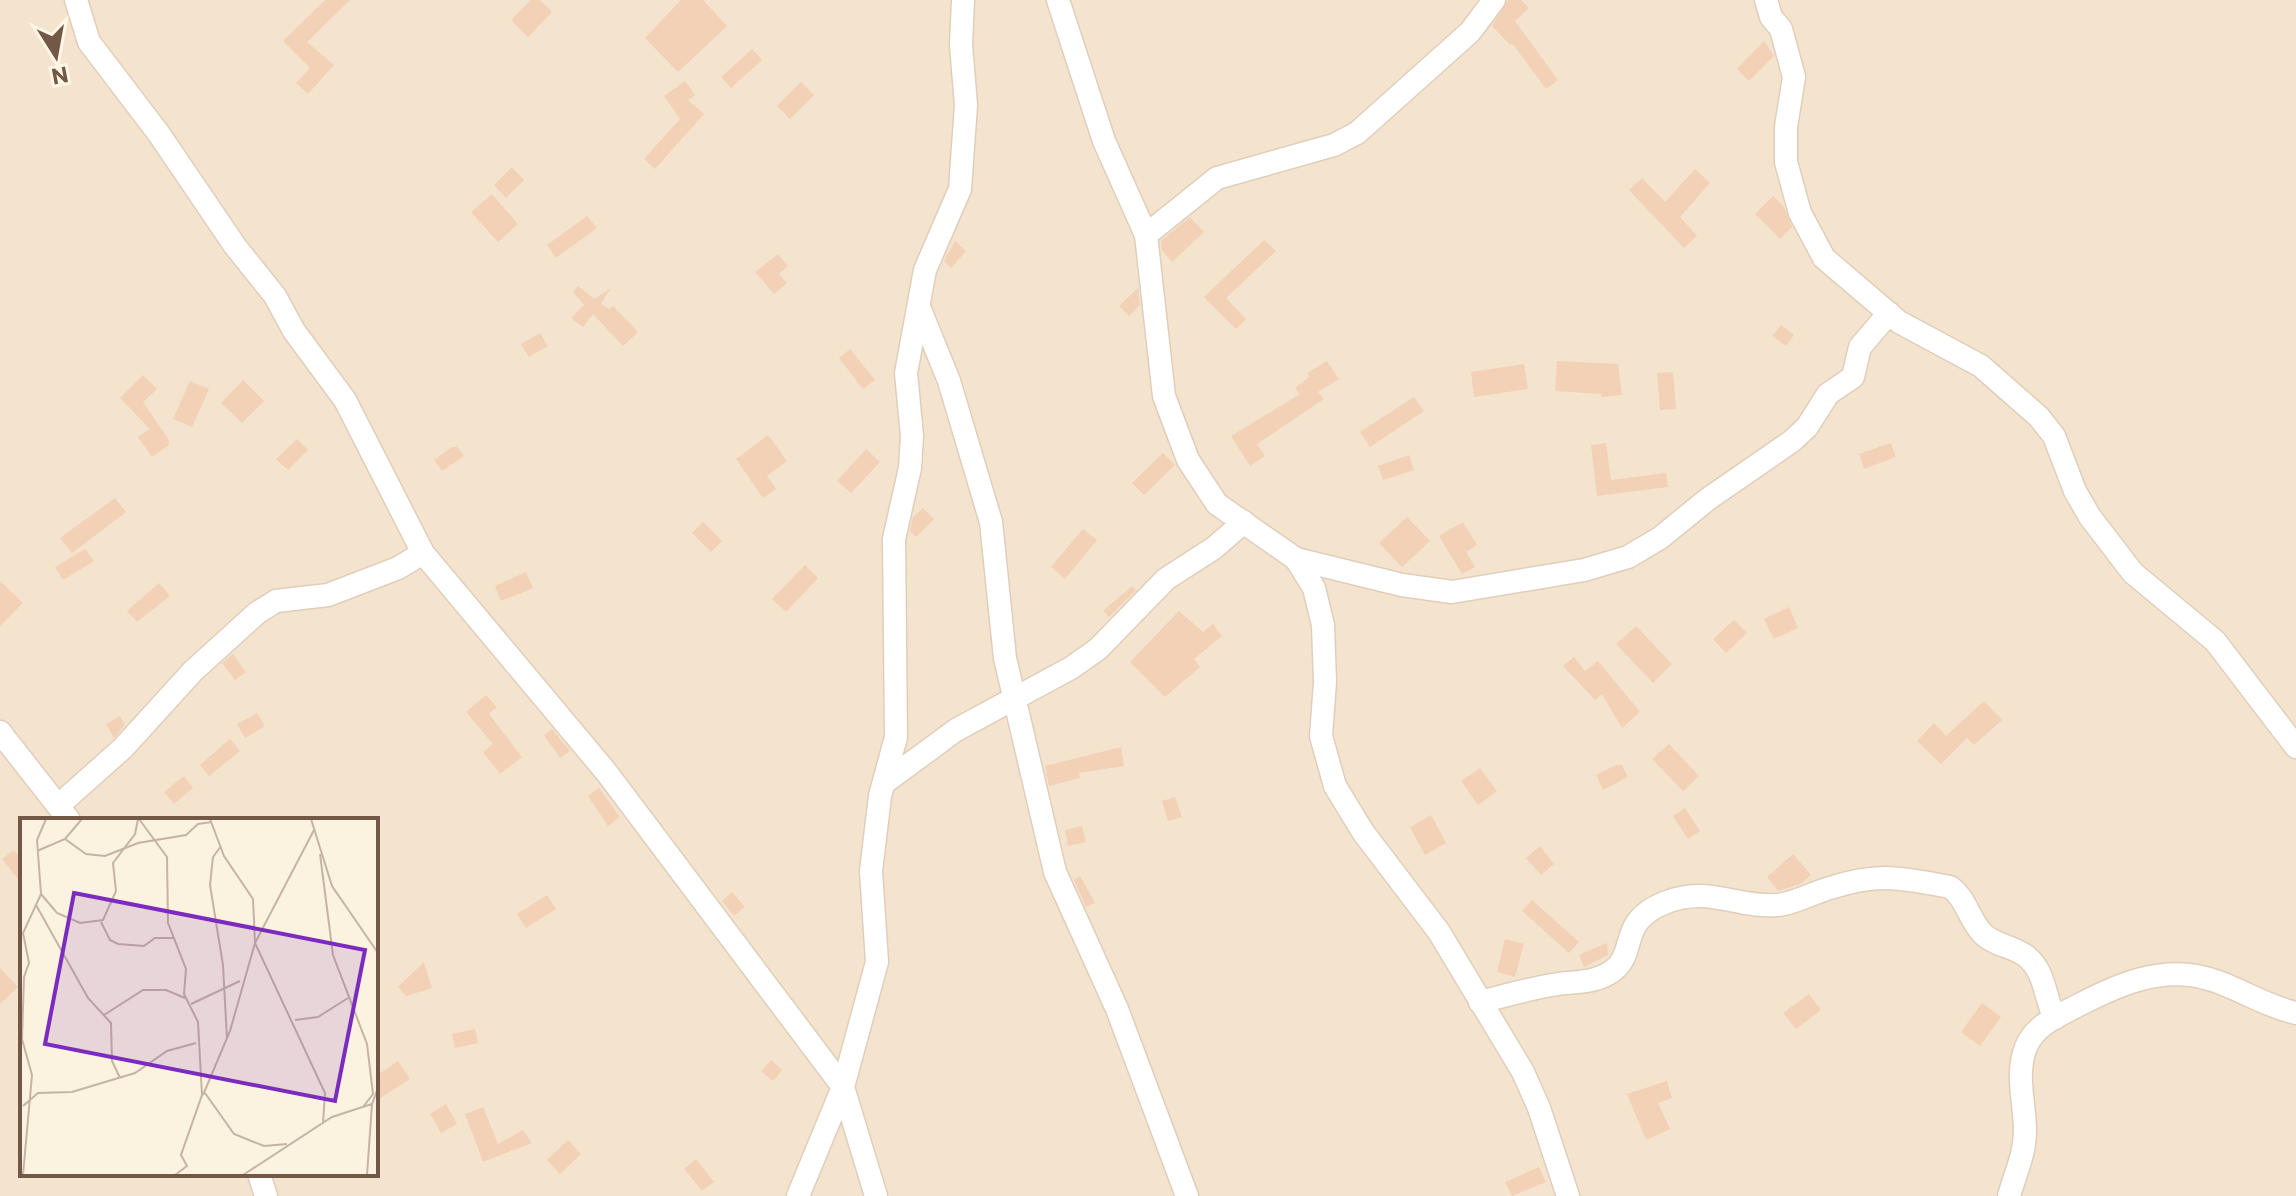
<svg xmlns="http://www.w3.org/2000/svg" width="2296" height="1196" font-family="Commissioner,sans-serif">
<style>
.residential{fill:#f4e4ce;fill-rule:evenodd}
.building{fill:#f2d1b7}
.lines{fill:none;stroke-linecap:round;stroke-linejoin:round}
.minor-casing{stroke:#e0cebc;stroke-width:25}
.minor{stroke:#fff;stroke-width:22}
.inset-road{fill:none;stroke:#c5b4a3;stroke-width:2}
.view{fill:#7b2cbf;fill-opacity:0.15;stroke:#7b2cbf;stroke-width:4}
.inset-edge{fill:none;stroke:#735847;stroke-width:4}
</style>
<rect width="100%" height="100%" fill="#fcf2e0"/>
<!-- residential -->
<path class="residential" d="M0,0H2296V1196H0ZM22,820H376V1174H22Z"/>
<!-- building -->
<g class="building">
<path d="M325,0H350L307,42L334,65L308,94L296,83L310,68L283,41Z"/>
<path d="M531,0H540L552,12L528,37L511,20Z"/>
<path d="M681,0H703L727,26L678,72L645,38Z"/>
<path d="M1508,0H1521L1529,8L1515,21L1558,80L1546,89L1512,43L1510,45L1492,26Z"/>
<path d="M1764,41L1774,56L1749,81L1737,69Z"/>
<path d="M752,49L762,60L731,88L721,77Z"/>
<path d="M685,81L695,95L688,100L704,114L655,169L644,159L680,119L664,96Z"/>
<path d="M801,82L814,95L790,119L777,106Z"/>
<path d="M512,167L524,180L506,198L494,185Z"/>
<path d="M1695,169L1710,183L1680,217L1697,236L1684,248L1629,190L1642,178L1665,202Z"/>
<path d="M492,194L518,224L498,242L471,212Z"/>
<path d="M1773,196L1784,207L1792,227L1780,239L1755,214Z"/>
<path d="M587,216L597,228L556,258L547,245Z"/>
<path d="M1190,217L1204,232L1172,262L1162,250L1161,241Z"/>
<path d="M1264,240L1276,251L1226,298L1246,319L1236,329L1204,297Z"/>
<path d="M955,241L966,251L951,268L944,261Z"/>
<path d="M778,254L788,266L779,274L787,283L774,294L755,272Z"/>
<path d="M578,286L594,299L611,288L601,304L609,309L613,306L638,332L623,346L593,314L583,327L571,318L584,305L573,292Z"/>
<path d="M1138,288L1140,305L1129,316L1119,306Z"/>
<path d="M1781,325L1794,335L1786,346L1772,336Z"/>
<path d="M540,333L548,346L529,357L521,344Z"/>
<path d="M850,349L875,380L863,389L839,358Z"/>
<path d="M1327,361L1339,379L1318,392L1324,399L1257,444L1265,456L1250,466L1231,436L1300,394L1295,388L1309,377L1307,373Z"/>
<path d="M1557,361L1618,364L1622,395L1601,397V394L1555,391Z"/>
<path d="M1524,364L1528,389L1474,397L1471,372Z"/>
<path d="M1673,372L1676,409L1660,410L1657,373Z"/>
<path d="M143,375L157,389L143,402L169,440V445L152,457L138,437L150,429L120,398Z"/>
<path d="M243,380L264,401L242,423L221,403Z"/>
<path d="M190,381L209,389L192,427L173,419Z"/>
<path d="M1414,397L1424,411L1370,447L1360,432Z"/>
<path d="M768,435L787,461L767,476L776,489L763,498L736,459Z"/>
<path d="M297,439L308,450L288,470L276,459Z"/>
<path d="M1606,443L1611,480L1666,473L1668,487L1597,496L1591,445Z"/>
<path d="M1891,443L1896,457L1864,469L1859,454Z"/>
<path d="M452,447H457L464,456L442,471L434,460Z"/>
<path d="M866,449L880,462L851,493L837,481Z"/>
<path d="M1163,453L1175,465L1144,495L1132,483Z"/>
<path d="M1409,455L1414,470L1383,480L1378,466Z"/>
<path d="M115,498L126,512L72,553L60,538Z"/>
<path d="M923,508L934,519L916,537L910,531L913,517Z"/>
<path d="M1407,517L1430,541L1402,567L1379,543Z"/>
<path d="M703,522L722,541L711,552L692,533Z"/>
<path d="M1463,522L1477,545L1466,552L1475,567L1462,574L1439,536Z"/>
<path d="M1083,529L1097,540L1065,579L1051,567Z"/>
<path d="M85,549L94,561L63,580L55,567Z"/>
<path d="M805,565L818,578L786,612L772,599Z"/>
<path d="M526,572L533,588L501,601L495,586Z"/>
<path d="M0,581L23,603L0,626Z"/>
<path d="M159,583L170,596L137,622L127,611Z"/>
<path d="M1132,586L1136,590L1109,617L1103,611Z"/>
<path d="M1789,607L1798,628L1774,639L1764,619Z"/>
<path d="M1179,611L1203,632L1213,624L1222,636L1194,659L1200,667L1165,697L1130,662Z"/>
<path d="M1734,620L1747,633L1726,653L1713,639Z"/>
<path d="M1636,626L1672,664L1653,683L1616,644Z"/>
<path d="M233,654L246,672L235,680L222,663Z"/>
<path d="M1574,657L1585,671L1598,661L1640,712L1622,728L1602,694L1595,700L1563,666Z"/>
<path d="M486,695L497,707L489,714L522,757L500,774L483,752L493,744L466,712Z"/>
<path d="M1984,701L2002,720L1974,745L1967,738L1941,764L1917,741L1934,723L1946,736Z"/>
<path d="M257,713L265,726L245,738L237,724Z"/>
<path d="M120,716L125,725L114,738L106,724Z"/>
<path d="M552,729L570,751L560,758L544,735Z"/>
<path d="M230,739L240,751L209,776L200,765Z"/>
<path d="M1669,744L1699,776L1683,791L1652,759Z"/>
<path d="M1121,747L1124,766L1079,773L1080,778L1049,786L1045,766Z"/>
<path d="M1616,765H1622L1628,777L1603,790L1596,775Z"/>
<path d="M1480,768L1497,791L1478,805L1461,781Z"/>
<path d="M184,776L193,788L174,804L164,792Z"/>
<path d="M599,788L620,817L608,826L588,796Z"/>
<path d="M1175,797L1182,817L1168,821L1162,801Z"/>
<path d="M1685,808L1700,831L1688,839L1673,816Z"/>
<path d="M1431,815L1446,843L1425,855L1410,827Z"/>
<path d="M1082,826L1086,842L1068,846L1065,830Z"/>
<path d="M1540,846L1554,864L1541,875L1526,858Z"/>
<path d="M14,850L22,861V884L2,859Z"/>
<path d="M1793,854L1811,875L1800,884L1778,891L1767,877Z"/>
<path d="M1080,876L1095,903L1086,907L1074,880Z"/>
<path d="M732,892L745,907L734,916L722,901Z"/>
<path d="M547,895L556,909L526,928L517,914Z"/>
<path d="M1532,900L1579,942L1569,953L1522,911Z"/>
<path d="M1505,939L1524,944L1515,977L1497,972Z"/>
<path d="M1607,943L1608,955L1584,967L1579,955Z"/>
<path d="M424,962L432,988L406,996L398,987Z"/>
<path d="M0,968L18,987L0,1004Z"/>
<path d="M1809,994L1821,1010L1796,1029L1783,1013Z"/>
<path d="M1982,1003L2001,1017L1980,1046L1961,1032Z"/>
<path d="M475,1029L478,1043L455,1048L452,1034Z"/>
<path d="M771,1060L782,1070L773,1081L761,1071Z"/>
<path d="M398,1061L410,1079L376,1101V1076Z"/>
<path d="M1667,1081L1672,1098L1658,1103L1670,1129L1646,1140L1627,1094Z"/>
<path d="M446,1104L457,1124L441,1133L430,1114Z"/>
<path d="M483,1107L498,1144L523,1130L532,1143L483,1162L465,1114Z"/>
<path d="M568,1140L581,1154L560,1174L547,1160Z"/>
<path d="M696,1159L714,1182L702,1191L684,1169Z"/>
<path d="M1539,1167L1546,1182L1512,1196L1505,1182Z"/>
</g>
<g class="lines">
<defs>
<g id="minor">
<path d="M76,0L89,42L159,134L235,246L275,296L294,331L345,400L423,553L607,773L843,1087L798,1196"/>
<path d="M1058,0L1104,141L1146,235L1164,396L1188,460L1217,504L1296,559L1314,588L1323,625L1325,682L1321,736L1335,786L1363,832L1439,932L1523,1072L1539,1108L1568,1196"/>
<path d="M1766,0L1771,17L1781,29L1794,77L1786,127V162L1800,213L1824,258L1899,322L1981,366L2039,417L2054,436L2075,491L2090,517L2133,573L2215,641L2296,747"/>
<path d="M1146,235L1217,178L1334,145L1357,133L1470,32L1494,0"/>
<path d="M919,307L949,381L991,522L1005,658L1055,872L1117,1009L1187,1196"/>
<path d="M1296,559L1402,585L1452,592L1584,570L1628,557L1660,538L1708,499L1792,441L1807,427L1828,394L1853,377L1860,347L1889,313"/>
<path d="M0,732L69,820"/>
<path d="M884,783L956,730L1071,668L1098,649L1166,579L1214,548L1244,522"/>
<path d="M59,805L123,748L193,671L257,613L276,601L328,595L398,568L423,553"/>
<path d="M1480,1002C1504,996 1528,989 1552,985C1572,981 1593,984 1611,972C1639,953 1616,923 1664,903C1709,885 1735,908 1778,905C1796,903 1812,893 1830,888C1880,872 1900,878 1950,887C1966,898 1969,919 1982,933C1993,945 2013,946 2026,956C2046,972 2044,997 2055,1018"/>
<path d="M259,1174L266,1196"/>
<path d="M876,1196L843,1087L877,962L871,871L880,796L896,737L894,539L910,468L912,436L906,373L925,270L960,189L966,105L961,45L963,0"/>
<path d="M2009,1196C2015,1174 2025,1154 2025,1131C2025,1102 2015,1075 2026,1047C2035,1025 2058,1016 2077,1006C2117,985 2160,966 2205,978C2235,985 2261,1005 2296,1013"/>
</g>
</defs>
<!-- minor casing -->
<use href="#minor" class="minor-casing"/>
<!-- minor -->
<use href="#minor" class="minor"/>
</g>
<!-- overview -->
<g transform="translate(20 818)">
<rect width="358" height="358" fill="#fcf2e0"/>
<path class="inset-road" d="M119,1L147,39L148,105L166,151L164,176L178,204L182,277L161,337L167,348L155,357M291,1L312,68L358,135M294,12L235,125L305,275L303,305M45,21L66,36L85,38L118,25L166,17L178,6L192,4M201,28L193,39L190,67L203,147L207,221M17,33L45,21L62,1M300,36L313,137L347,226L353,276L343,289M21,76L37,95L60,105L83,102L96,73L93,45L115,16L118,1M16,87L68,180L91,205L92,243L100,260M81,104L90,122L98,126L124,128L135,120H153M171,186L220,163M84,197L123,172H146L165,180M275,202L298,199L328,180M185,275L214,316L244,328L267,326M183,277L210,213L235,125L233,81L204,38L190,1M3,288L18,275L52,274L115,255L147,233L176,225M3,357L12,257L2,221L4,159L9,145L3,115L21,76L17,22L26,1M223,357L312,299L352,286L358,270M347,357L352,286"/>
<path class="view" d="M54,75L345,132L315,283L25,226Z"/>
<rect width="358" height="358" class="inset-edge"/>
</g>
<!-- north arrow -->
<g transform="translate(56 56) rotate(169)" stroke="#fff6e6" stroke-width="6" paint-order="stroke">
<path d="M0-6L14 30L0 20L-14 30Z" fill="#735847"/>
<text y="-12" font-size="22" font-weight="bold" text-anchor="middle" fill="#735847">N</text>
</g>
</svg>
